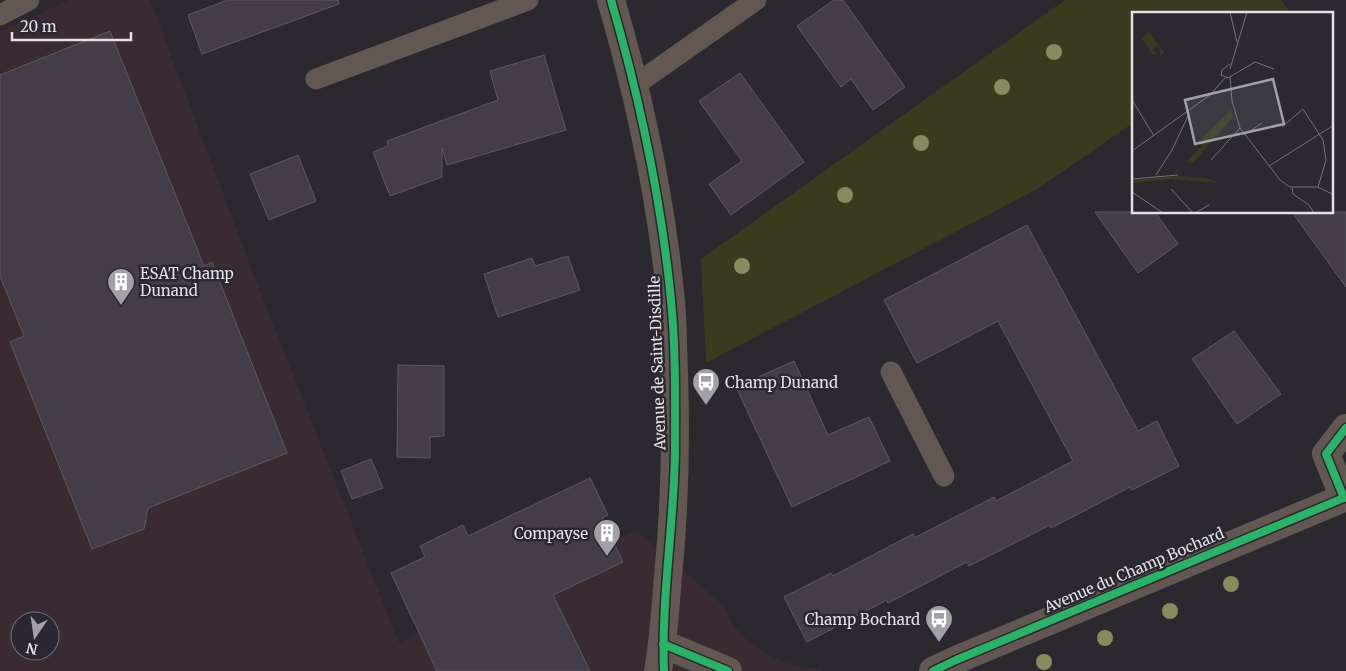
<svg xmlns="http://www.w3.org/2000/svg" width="1346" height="671" font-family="Merriweather,serif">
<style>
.industrial{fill:#3a2a32;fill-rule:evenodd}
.green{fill:#393b1f}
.building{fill:#443c47;stroke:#5d5a5f}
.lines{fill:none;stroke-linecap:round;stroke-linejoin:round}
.lane{stroke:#635752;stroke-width:21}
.street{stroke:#635752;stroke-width:28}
.cycleway-casing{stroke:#2a2731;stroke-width:11}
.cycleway{stroke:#2db169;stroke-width:8}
.tree{fill:#878b5f}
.labels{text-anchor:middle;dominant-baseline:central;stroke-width:5;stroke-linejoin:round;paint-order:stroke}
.poi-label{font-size:15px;fill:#e3e0e7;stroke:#2a2731;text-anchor:start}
.street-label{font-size:15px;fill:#e3e0e7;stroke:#2a2731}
.inset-road{fill:none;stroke:#757279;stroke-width:1}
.view{fill:#a3a0a7;fill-opacity:0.15;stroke:#a3a0a7;stroke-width:2.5}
.inset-edge{fill:none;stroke:#e3e0e7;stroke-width:2.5}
</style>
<rect width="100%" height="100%" fill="#2b292f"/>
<!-- industrial -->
<path class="industrial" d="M69,0H150L258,286L399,643L636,530L724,606L733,625L747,640L763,652L781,661L800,667L821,668L822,671H0V32ZM20,621H50V651H20Z"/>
<!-- green -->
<path class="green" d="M1065,0H1281L1291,14H1134L1133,123L1039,188L706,363L701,259Z"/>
<!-- building -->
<g class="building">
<path d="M228,0H338L339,4L202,54L188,15Z"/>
<path d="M834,0H843L905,87L873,110L851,79L841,87L797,26Z"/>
<path d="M110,31L204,266L212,262L287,453L148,508L144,529L92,549L10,342L24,336L0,276V75Z"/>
<path d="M544,55L566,130L447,165L442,148V177L390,196L373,152L388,146L387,141L498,100L490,71Z"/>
<path d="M740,73L804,162L731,215L709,184L742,161L699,101Z"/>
<path d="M298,155L316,201L269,220L250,174Z"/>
<path d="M1095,212H1155L1178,244L1138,273Z"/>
<path d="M1292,212H1346V287Z"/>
<path d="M1027,225L1138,431L1157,421L1179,466L1132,490L1130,487L1051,528L1050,525L969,566L967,562L888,603L887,600L807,642L784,597L831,573L833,576L913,534L914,538L994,497L996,501L1073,461L998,321L917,363L884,300Z"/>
<path d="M568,256L580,290L498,317L484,274L532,258L535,266Z"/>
<path d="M1234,331L1281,394L1237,424L1192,359Z"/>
<path d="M794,361L828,435L869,417L890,461L792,507L736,387Z"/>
<path d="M398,365L444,366V436L430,437V458L397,457Z"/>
<path d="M371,459L383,488L352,499L341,471Z"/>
<path d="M590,478L608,515L602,518L623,562L553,595L590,671H437L391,573L425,557L420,546L463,525L468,536Z"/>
</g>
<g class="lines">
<!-- lane -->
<g class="lane">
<path d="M0,15L29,0"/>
<path d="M316,79L528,0"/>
<path d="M635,85L756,0"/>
<path d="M891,372L944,476"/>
</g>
<!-- street -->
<g class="street">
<path d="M611,0C640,99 661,198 671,301C673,324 673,349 674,372C676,433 675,494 670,554C666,593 665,632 658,671"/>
<path d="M1344,498L1326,454L1346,428"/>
<path d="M663,644L728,671"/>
<path d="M933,671L956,660L1346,497"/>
</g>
<defs>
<g id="cycleway">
<path d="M611,0C640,99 661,198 671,300C676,350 675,402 675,452C674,525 661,599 664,671"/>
<path d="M1344,498L1326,454L1346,428"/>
<path d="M663,644L728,671"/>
<path d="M933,671L956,660L1346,497"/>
</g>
</defs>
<!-- cycleway casing -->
<use href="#cycleway" class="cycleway-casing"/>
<!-- cycleway -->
<use href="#cycleway" class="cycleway"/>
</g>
<!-- trees -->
<g class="tree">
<circle cx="1054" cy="52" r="8"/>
<circle cx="1002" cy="87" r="8"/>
<circle cx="921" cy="143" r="8"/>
<circle cx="845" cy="195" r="8"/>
<circle cx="742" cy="266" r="8"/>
<circle cx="1231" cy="584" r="8"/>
<circle cx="1170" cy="611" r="8"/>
<circle cx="1105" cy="638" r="8"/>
<circle cx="1044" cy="662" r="8"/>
</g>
<!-- icons -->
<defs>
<symbol id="building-pin" viewBox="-11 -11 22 30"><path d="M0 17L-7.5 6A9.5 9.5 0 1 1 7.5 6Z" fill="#a3a0a7" stroke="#2a2731"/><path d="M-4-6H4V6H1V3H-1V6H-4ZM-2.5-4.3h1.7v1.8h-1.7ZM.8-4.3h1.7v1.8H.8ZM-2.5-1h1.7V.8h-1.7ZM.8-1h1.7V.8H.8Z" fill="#fff"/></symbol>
<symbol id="bus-pin" viewBox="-11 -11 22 30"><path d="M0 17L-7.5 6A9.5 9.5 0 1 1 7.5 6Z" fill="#a3a0a7" stroke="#2a2731"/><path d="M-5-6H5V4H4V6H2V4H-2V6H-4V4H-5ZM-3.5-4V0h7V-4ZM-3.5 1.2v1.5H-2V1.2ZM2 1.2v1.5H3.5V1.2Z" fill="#fff"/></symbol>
</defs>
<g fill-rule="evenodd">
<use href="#building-pin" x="105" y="266" width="32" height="43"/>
<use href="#bus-pin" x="690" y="366" width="32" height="43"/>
<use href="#building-pin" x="591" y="517" width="32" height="43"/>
<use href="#bus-pin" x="923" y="603" width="32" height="43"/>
</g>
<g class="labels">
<!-- poi labels -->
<g class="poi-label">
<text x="140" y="273">ESAT Champ<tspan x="140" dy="17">Dunand</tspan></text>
<text x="725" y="382">Champ Dunand</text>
<text x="588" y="533" text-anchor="end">Compayse</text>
<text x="920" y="619" text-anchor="end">Champ Bochard</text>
</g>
<!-- street labels -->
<g class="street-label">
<text transform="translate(657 363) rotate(-92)">Avenue de Saint-Disdille</text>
<text transform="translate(1134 570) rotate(-23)">Avenue du Champ Bochard</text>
</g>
</g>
<!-- overview -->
<g transform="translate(1132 12)">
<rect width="201" height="201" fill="#2b292f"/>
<path d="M17,20L32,41L25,46L29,41L26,34L21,37L24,42L21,43L10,27ZM99,98L101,105L60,152L55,149L70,134L66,130ZM45,164L74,166L87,171L39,167L0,171V168Z" fill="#393b1f"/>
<path class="inset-road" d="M98,0L105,30M98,57L115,0M89,63L96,66L123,50L142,57M89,64L90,58L98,52M98,65L100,89L108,116L148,168L158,175H186L202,183M0,88L22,124M150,115L171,97L191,128L194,148L186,175M112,123L130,111M0,139L78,83L93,66M79,148L108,116M137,154L202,113M24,163L40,138L57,102L55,99M0,167L46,163M160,176L161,182L177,193L182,201M39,177L61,201M0,180L31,201M63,201L77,193"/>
<path class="view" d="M141,67L152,112L63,132L53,88Z"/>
<rect width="201" height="201" class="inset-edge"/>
</g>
<!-- north arrow -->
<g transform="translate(35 636) rotate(193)"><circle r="24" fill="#2a2731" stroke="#74717a"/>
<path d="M0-4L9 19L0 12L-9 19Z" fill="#a3a0a7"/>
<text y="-8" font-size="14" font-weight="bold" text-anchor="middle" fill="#e3e0e7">N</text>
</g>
<!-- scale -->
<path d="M12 32v8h119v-8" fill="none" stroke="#e3e0e7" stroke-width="2.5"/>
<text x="20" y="32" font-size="15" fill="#e3e0e7" stroke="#2a2731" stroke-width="4" paint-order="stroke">20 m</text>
</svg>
